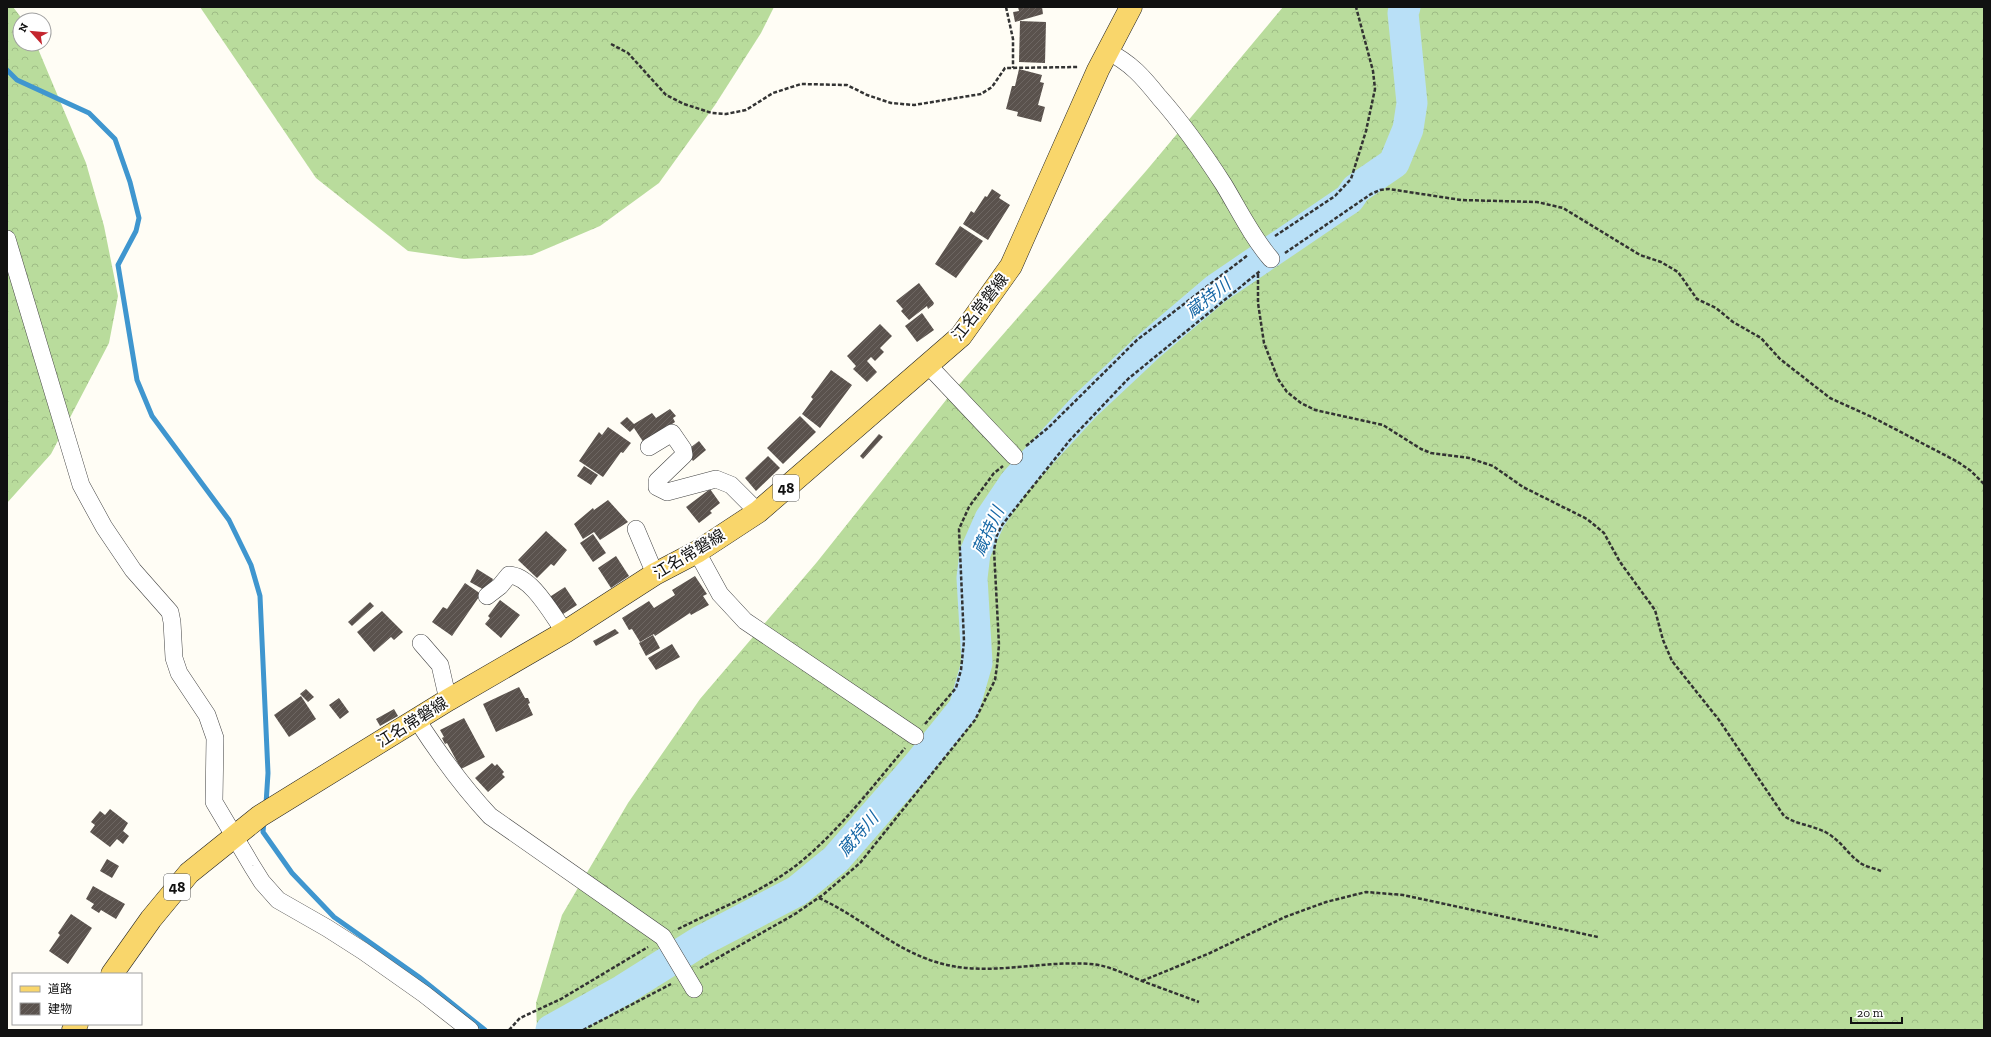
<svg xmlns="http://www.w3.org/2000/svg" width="1991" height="1037" font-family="'Zilla Slab','Noto Sans JP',serif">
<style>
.forest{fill:url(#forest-crowns)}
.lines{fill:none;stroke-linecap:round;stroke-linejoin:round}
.stream{stroke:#3f96cf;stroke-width:5}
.river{stroke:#b9e0f7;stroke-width:31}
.building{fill:url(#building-hatch)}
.street-casing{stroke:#444;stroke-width:18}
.primary-casing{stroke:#222;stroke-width:23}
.path{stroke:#333;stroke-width:2.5;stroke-dasharray:4 2;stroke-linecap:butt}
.street{stroke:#fff;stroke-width:17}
.primary{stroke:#f9d66b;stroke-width:22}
.labels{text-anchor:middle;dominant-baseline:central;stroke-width:4;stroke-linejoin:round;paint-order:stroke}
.shield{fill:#fff;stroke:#585858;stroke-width:1}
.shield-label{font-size:15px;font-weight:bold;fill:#111}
.street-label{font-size:16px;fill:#111;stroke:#fff}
.water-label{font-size:17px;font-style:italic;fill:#1768a6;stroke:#fff}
</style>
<defs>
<pattern id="forest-crowns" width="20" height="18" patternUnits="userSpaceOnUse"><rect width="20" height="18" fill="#b9dc9c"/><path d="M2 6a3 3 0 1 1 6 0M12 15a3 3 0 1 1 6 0" fill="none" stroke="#9ebc85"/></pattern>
<pattern id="building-hatch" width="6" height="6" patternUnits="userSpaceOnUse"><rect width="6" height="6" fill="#5a524d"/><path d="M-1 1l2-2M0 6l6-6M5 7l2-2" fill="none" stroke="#6d6662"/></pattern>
</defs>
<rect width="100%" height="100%" fill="#fffdf5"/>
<!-- forest -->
<g class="forest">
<path d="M7,7H13L23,20H20V44H36L86,163L104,226L118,296L109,343L51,454L7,503Z"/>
<path d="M200,7H774L761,33L715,105L659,183L600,226L532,255L464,259L408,251L316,178Z"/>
<path d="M1283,7H1984V1030H537L536,1003L562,915L628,803L700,699L817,562L950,395L1146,171Z"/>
</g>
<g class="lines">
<!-- stream -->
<g class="stream">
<path d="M7,70L17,80L89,113L115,139L130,182L139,218L136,231L118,265L137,380L152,416L229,520L251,565L260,596L268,773L266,804"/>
<path d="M264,820L263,832L292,873L334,917L419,977L485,1030"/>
</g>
<!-- river -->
<path class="river" d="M551,1030L623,990L701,941L797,891L836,859L918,765L964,708L977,663L972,578L975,553L990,519L1015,482L1085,406L1149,346L1216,289L1334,209L1349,199L1356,189L1394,163L1408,129L1412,103L1403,13L1405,7"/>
</g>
<!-- building -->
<g class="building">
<path d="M1018,7H1042L1043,14L1015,22L1013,12L1019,11Z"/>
<path d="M1020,21L1046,22L1045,63L1019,62Z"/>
<path d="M1019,69L1042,75L1040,82L1044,83L1038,105L1045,107L1041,122L1017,116L1018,112L1006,109L1012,86H1015Z"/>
<path d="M992,189L1001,195L999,198L1010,205L988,240L963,224L971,211L974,213L985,196L987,197Z"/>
<path d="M960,226L983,241L956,278L935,264Z"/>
<path d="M919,283L934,303L933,305L928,309L927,306L909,320L901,311L903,309L896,301Z"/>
<path d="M922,313L934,330L917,342L905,326Z"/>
<path d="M880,324L892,336L880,348L884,352L875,361L871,357L867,361L877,372L867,382L853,369L856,366L847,356Z"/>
<path d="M831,370L852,385L820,428L802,414L813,399L811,397Z"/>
<path d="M670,409L676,416L673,418L675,422L644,443L634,428L630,432L620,423L627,417L634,424L652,413L656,418Z"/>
<path d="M800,416L816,432L783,464L767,448Z"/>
<path d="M608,427L631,443L623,453L621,452L603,477L579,461L599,432L602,435Z"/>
<path d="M879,434L883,437L863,459L860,456Z"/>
<path d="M699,441L706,450L693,461L686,451Z"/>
<path d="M768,456L780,468L756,491L745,478Z"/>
<path d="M584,466L598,475L591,485L577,476Z"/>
<path d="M710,489L720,503L710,511L712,513L699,523L686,507Z"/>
<path d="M608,500L628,522L600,540L594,532L583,539L574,524L593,508L594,510Z"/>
<path d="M546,531L567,550L554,566L551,564L537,578L518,560Z"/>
<path d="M593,534L606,553L593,562L580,543Z"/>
<path d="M616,556L629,576L611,588L598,568Z"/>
<path d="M477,569L493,579L486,591L470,582Z"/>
<path d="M695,576L707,594L703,596L709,605L691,615L690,613L655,636L654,634L640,642L632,629L629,630L622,618L649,601L654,608L675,595L672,590Z"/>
<path d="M465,583L481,594L452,636L432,622L443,607L447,609Z"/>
<path d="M565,587L577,605L560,616L548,598Z"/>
<path d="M500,600L520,615L501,638L485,624L490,618L488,616Z"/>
<path d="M370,602L374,606L352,626L348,622Z"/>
<path d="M382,611L403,632L394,640L391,637L374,652L357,632Z"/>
<path d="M615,629L619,633L596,646L593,641Z"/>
<path d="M653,635L660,648L646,656L639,643Z"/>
<path d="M672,644L680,657L656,670L648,658Z"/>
<path d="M519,687L525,698H528L530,703L528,704L533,715L496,732L483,704Z"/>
<path d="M306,689L314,697L308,702L300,694Z"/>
<path d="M301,696L316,719L289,737L274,715Z"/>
<path d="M339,698L349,712L340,719L329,705Z"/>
<path d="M394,709L398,716L380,726L376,719Z"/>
<path d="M464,718L485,757L461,769L447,743L445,744L442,738L444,737L440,730Z"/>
<path d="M492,763L495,766L497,764L504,772L502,774L505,777L488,792L475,778Z"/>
<path d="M110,809L128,823L123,831L129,836L123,844L117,839L110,847L90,832L95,825L91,822L100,811L105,815Z"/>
<path d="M107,859L119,866L112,878L100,871Z"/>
<path d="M93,886L125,904L116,919L101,910L99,913L91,908L94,904L86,899Z"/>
<path d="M71,914L92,928L68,964L49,951L60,935L58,933Z"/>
</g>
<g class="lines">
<defs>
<g id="street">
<path d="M1107,51C1131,63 1143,77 1159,97C1183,124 1204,154 1224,185C1239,210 1252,237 1271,259"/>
<path d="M7,239L81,485L104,527L133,570L170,612L172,622L174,658L179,673L207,715L215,738L214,802L252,866L262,882L278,900L327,928L363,951L424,994L470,1030"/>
<path d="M928,365L1014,456"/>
<path d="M649,447L672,433L683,449L684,455L657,481V487L667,492L716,479L731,485L758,512"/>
<path d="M636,529L655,574"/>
<path d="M697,552L720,594L745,621L915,736"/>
<path d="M487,596L500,586L509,575C532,576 552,615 565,632"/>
<path d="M421,643L440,665L448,700"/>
<path d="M417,720C439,754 462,786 490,816L663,937L694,989"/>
</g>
<g id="primary">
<path d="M112,974L151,919L189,873L260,816L448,700L565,632L655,574L697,552L758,512L961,336L1011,266L1098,70L1131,7"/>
<path d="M73,1030L77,1024"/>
</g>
</defs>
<!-- street casing -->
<use href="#street" class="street-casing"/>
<!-- primary casing -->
<use href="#primary" class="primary-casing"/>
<!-- path -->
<g class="path">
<path d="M1006,7L1013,39V68"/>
<path d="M611,44L628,53L666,95L684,104L712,113L726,114L746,110L773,93L801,84L847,85L867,95L891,103L914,105L981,94L992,87L1005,68L1078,67"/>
<path d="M1275,236L1335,196L1351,179L1366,131L1375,89L1373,71L1356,7"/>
<path d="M1285,253L1371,194L1380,190L1389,189L1461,200L1537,202L1563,208L1640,255L1661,262L1678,272L1697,299L1716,308L1733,322L1761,338L1780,359L1830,398L1874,418L1958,462L1971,471L1984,484"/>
<path d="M1258,274V303L1264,343L1278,379L1287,392L1301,403L1315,410L1383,425L1421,449L1431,453L1469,458L1493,466L1523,487L1587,519L1604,533L1620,562L1655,610L1663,640L1672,661L1719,720L1784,816C1797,825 1813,825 1827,833C1842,842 1847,853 1859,862C1865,867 1874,868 1881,871"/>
<path d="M1026,446L1049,427L1137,340L1248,255"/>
<path d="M925,724L956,688L961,670L964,641L959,529L969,507L994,473L1003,466"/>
<path d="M819,898C859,916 893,949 936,962C986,978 1039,960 1090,964C1108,965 1125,974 1142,981C1161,988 1180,995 1199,1002"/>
<path d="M678,929C718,909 762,892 798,864C839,831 871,788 905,748"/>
<path d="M700,968L795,914L824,894L860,863L975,720L995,680L997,666L999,645L994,550L997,535L1002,525L1070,440L1128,379L1260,271"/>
<path d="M1142,981L1210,953L1285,917L1326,902L1366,892L1403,895L1598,937"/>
<path d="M509,1030L520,1018L561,999L648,947"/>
<path d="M583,1030L671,984"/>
</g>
<!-- street -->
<use href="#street" class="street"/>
<!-- primary -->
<use href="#primary" class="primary"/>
</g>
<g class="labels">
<!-- shield labels -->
<g class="shield">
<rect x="773" y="475" width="26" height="26" rx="3"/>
<rect x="164" y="874" width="26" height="26" rx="3"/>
</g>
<g class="shield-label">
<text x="786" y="488">48</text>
<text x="177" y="887">48</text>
</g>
<!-- street labels -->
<g class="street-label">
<text transform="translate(980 307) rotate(-52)">江名常磐線</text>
<text transform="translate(689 554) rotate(-31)">江名常磐線</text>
<text transform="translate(412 722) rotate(-32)">江名常磐線</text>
</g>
<!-- water labels -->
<g class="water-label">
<text transform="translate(1208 298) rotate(-38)">蔵持川</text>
<text transform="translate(988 531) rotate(-65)">蔵持川</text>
<text transform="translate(858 834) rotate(-49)">蔵持川</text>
</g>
</g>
<!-- border -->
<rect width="1991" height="1037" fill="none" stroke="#111111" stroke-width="16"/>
<!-- legend -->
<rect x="12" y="973" width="130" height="52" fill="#ffffff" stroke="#a0a0a0"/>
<rect x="20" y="986" width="20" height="6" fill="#f9d66b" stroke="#a0a0a0"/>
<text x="48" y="993" font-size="12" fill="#111111">道路</text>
<rect x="20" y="1003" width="20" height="12" fill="url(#building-hatch)" stroke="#a0a0a0"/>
<text x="48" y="1013" font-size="12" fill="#111111">建物</text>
<!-- north arrow -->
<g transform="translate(32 32) rotate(297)"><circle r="19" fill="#ffffff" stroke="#a0a0a0"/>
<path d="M0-3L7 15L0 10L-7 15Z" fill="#c4262e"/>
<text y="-6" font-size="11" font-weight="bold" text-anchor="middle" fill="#111111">N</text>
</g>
<!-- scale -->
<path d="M1851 1017v6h51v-6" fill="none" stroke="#111111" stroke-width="2"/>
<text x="1857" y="1017" font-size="12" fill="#111111" stroke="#ffffff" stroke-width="3" paint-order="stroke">20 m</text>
</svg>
